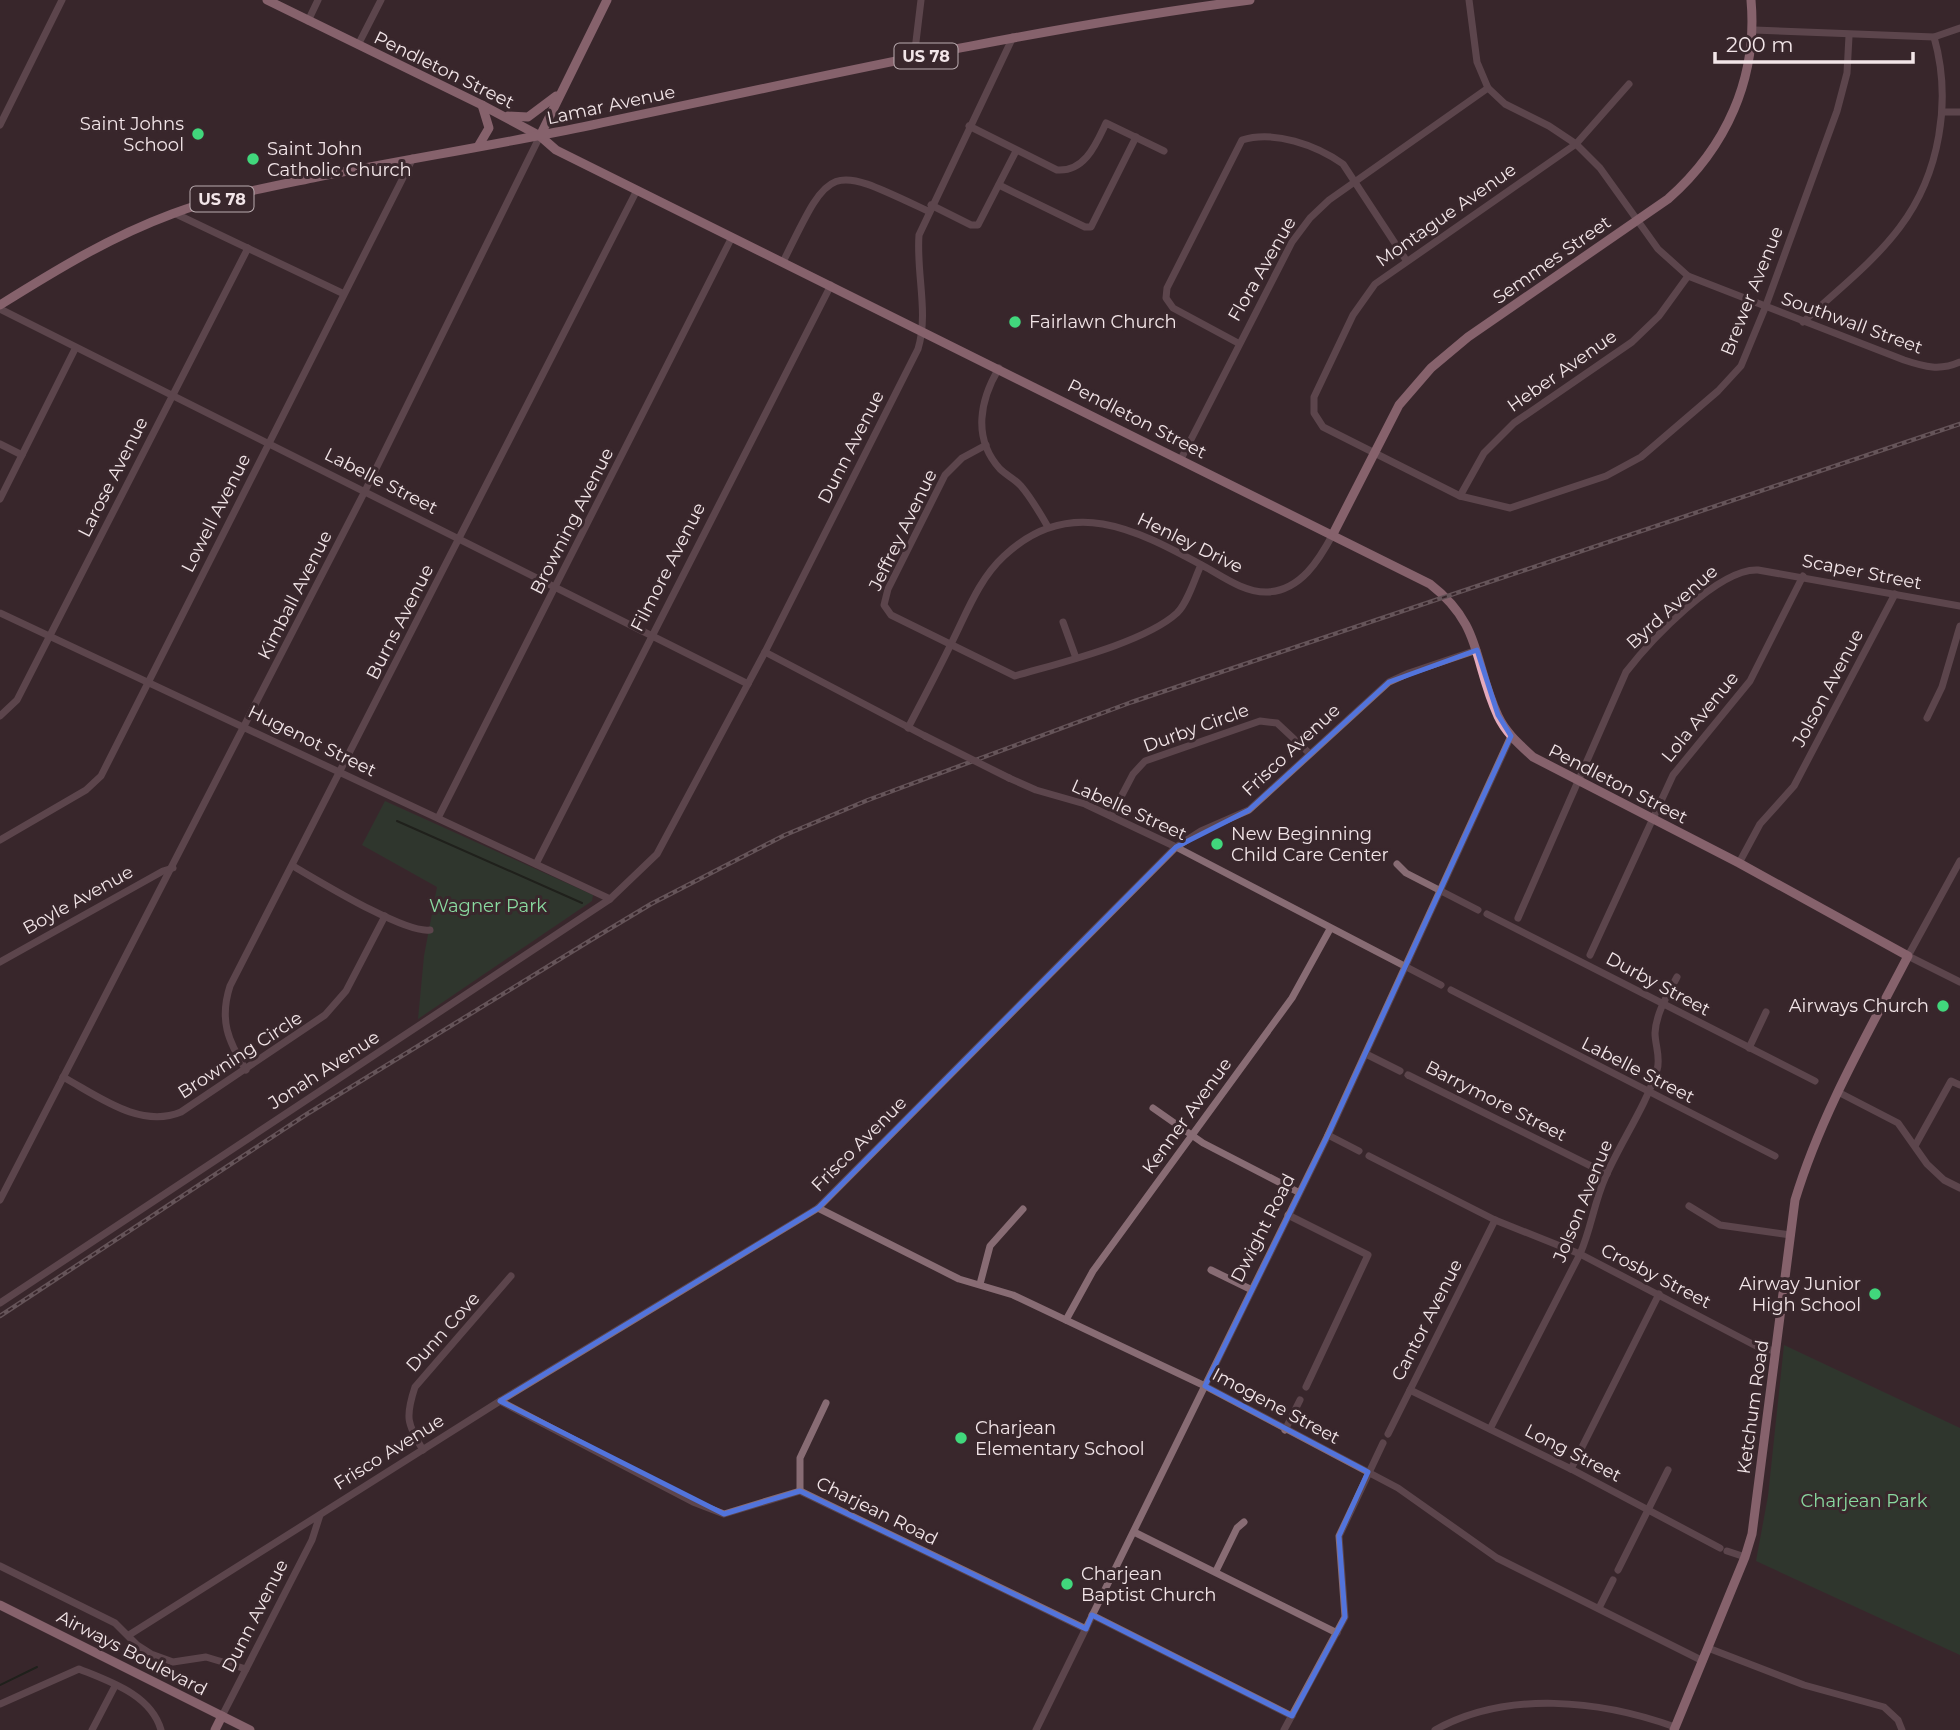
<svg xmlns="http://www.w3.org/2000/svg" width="1960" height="1730" font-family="Montserrat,sans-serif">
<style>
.green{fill:#254930}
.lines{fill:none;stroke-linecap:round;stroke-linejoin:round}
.stream{stroke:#001907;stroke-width:2}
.minor{stroke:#886c74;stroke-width:7}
.major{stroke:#e4aabb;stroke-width:9}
.rail-casing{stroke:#9c8c90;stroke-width:4.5}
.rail{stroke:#39272c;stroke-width:2;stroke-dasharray:5;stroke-linecap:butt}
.minor-bridge{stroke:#886c74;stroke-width:7}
.marked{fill:none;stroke:#5274dc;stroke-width:5;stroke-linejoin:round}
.poi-dot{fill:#41d77c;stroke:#39272c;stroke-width:2.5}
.labels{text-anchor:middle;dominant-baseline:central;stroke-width:6;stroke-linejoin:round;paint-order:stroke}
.shield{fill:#39272c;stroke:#baacb0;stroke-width:2}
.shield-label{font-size:16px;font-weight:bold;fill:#f2e5e8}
.street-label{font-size:18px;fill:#f2e5e8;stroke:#39272c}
.poi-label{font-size:18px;fill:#f2e5e8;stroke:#39272c;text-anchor:start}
.park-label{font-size:18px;fill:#8adaa0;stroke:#39272c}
</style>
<rect width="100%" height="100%" fill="#39272c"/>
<!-- green -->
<g class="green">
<path d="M385,801L593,895L592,901L418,1019L424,956L437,887L362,845Z"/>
<path d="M1784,1345L1960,1428V1655L1756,1561L1768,1496Z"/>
</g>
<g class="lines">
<!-- stream -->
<g class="stream">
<path d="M397,821L582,903"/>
<path d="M0,1685L37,1667"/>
</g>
<!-- minor -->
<g class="minor">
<path d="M1469,0L1477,62L1488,88L1505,104L1549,126L1576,144L1600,168L1658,249L1688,276L1904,360C1925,367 1940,371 1960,362"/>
<path d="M308,21L318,0"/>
<path d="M1754,30L1934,37L1960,28"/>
<path d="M358,45L381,0"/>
<path d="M914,58L921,0"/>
<path d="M1629,84L1576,144L1375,284L1353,315L1314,397V413L1323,427L1460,496L1510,508L1606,476L1641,457L1718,391L1741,366L1765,308L1837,111L1847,73L1849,36"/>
<path d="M1943,112H1960"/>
<path d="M0,125L62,0"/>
<path d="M969,126L1057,170C1085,172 1096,144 1106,123L1164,151"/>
<path d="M999,185L1085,227H1091L1136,137"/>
<path d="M931,205L971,225H978L1016,151"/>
<path d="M174,213L342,293"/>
<path d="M783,262C832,162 828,164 928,211"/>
<path d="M0,309L748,684"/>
<path d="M1803,322C1835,292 1874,262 1900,227C1940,174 1952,100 1934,37"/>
<path d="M1238,343L1173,308L1166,298L1167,288L1242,140C1274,130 1316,145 1343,164L1406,260"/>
<path d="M999,368C980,400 972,438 1000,469C1006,475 1015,479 1021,486C1032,499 1040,513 1048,527"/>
<path d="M0,444L22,455"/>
<path d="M986,445L962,458L945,475L888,589L884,605L891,615L1015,676C1059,663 1144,643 1177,613C1188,602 1194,580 1201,565"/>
<path d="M1181,459L1292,242L1310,218L1329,200L1488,88"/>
<path d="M1460,496L1484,453L1514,423L1632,342L1659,316L1688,276"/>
<path d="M0,499L75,349"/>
<path d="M0,613L610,899"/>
<path d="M1063,622L1076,658"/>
<path d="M765,652L925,736"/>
<path d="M0,716L17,700L248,248"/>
<path d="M1927,718L1942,687L1960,626"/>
<path d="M908,728C923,699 938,671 952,642C967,612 979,579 1004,556C1072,492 1140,532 1209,569C1226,579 1247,593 1268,592C1301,590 1319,560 1333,534"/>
<path d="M1009,778L1036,790L1085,804L1176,847L1441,985"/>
<path d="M1111,816L1133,774L1145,761L1260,721L1277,723L1309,753"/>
<path d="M438,818L732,237"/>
<path d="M0,840L86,790L101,776L413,158"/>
<path d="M1960,861L1908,956L1960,982"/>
<path d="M1739,863L1760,824L1794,786L1895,594"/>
<path d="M536,864L831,285"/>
<path d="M1397,864L1406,873L1478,910"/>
<path d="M293,866C319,881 405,934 430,930"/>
<path d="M1487,914L1815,1081"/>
<path d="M1518,918L1626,672C1650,641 1718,568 1758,570L1960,606"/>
<path d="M1590,955L1673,775L1750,681L1803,576"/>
<path d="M0,962L163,871L173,868"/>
<path d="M1451,990L1775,1156"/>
<path d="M1749,1048L1766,1012"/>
<path d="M1366,1054L1400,1071"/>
<path d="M246,1070C228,1041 219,1020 230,986L637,190"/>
<path d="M1408,1075L1607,1174"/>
<path d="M63,1077C98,1096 140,1129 181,1112L325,1015L346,991L385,916"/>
<path d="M1838,1092L1898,1123L1927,1164L1944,1180L1960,1188"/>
<path d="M1153,1108L1203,1143L1298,1192"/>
<path d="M1328,1135L1359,1151"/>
<path d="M1916,1144L1951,1081L1960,1085"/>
<path d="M1369,1156L1495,1220L1580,1254L1760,1348L1776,1351"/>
<path d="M0,1200L365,491L540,136"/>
<path d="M1689,1206L1720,1225L1791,1235"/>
<path d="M818,1208L959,1279L1013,1295L1205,1386L1398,1488L1497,1558L1703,1661"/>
<path d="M1288,1215L1368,1255L1306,1387"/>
<path d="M1211,1270L1250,1289"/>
<path d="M980,1284L990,1246L1023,1209"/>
<path d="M0,1303L610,899L657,854L765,652L918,349C929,313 916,273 919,235L1013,37"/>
<path d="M1066,1320L1093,1271L1292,998L1330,929"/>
<path d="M1410,1390L1571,1469L1720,1548"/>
<path d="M500,1401L693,1502L724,1514L800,1491L1086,1629"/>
<path d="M1490,1429L1580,1254C1591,1229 1594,1203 1605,1178C1621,1141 1645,1108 1657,1070C1661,1058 1655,1045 1655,1033C1656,1013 1668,994 1677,977"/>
<path d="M1285,1430L1300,1400"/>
<path d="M1388,1434L1495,1220"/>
<path d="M423,1450C407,1424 405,1417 415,1387L511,1276"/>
<path d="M1571,1469L1659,1294"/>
<path d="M800,1491V1458L826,1403"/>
<path d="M1134,1532L1337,1633"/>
<path d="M1727,1551L1745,1557"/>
<path d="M0,1566L115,1623L137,1645L151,1654L173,1662L206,1657L246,1669"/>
<path d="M1618,1570L1668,1470"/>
<path d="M1216,1571L1237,1528L1244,1522"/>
<path d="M1599,1608L1613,1580"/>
<path d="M1092,1615L1292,1716"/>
<path d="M129,1635L500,1401L818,1208L1176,847L1201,831L1249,810L1389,682L1409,673L1477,650"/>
<path d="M1708,1648L1804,1685L1884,1707L1898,1720L1902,1730"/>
<path d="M0,1704L79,1669C111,1682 151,1695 161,1730"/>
<path d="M222,1716L312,1540L320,1515"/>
<path d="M92,1730L115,1686"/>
<path d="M1036,1730L1328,1135L1511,736"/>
<path d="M1284,1730L1345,1617L1339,1536L1383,1443"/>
<path d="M1435,1730C1507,1690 1600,1700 1675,1727"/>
</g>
<!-- major -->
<g class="major">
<path d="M267,0L482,105L540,136L556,150L1430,584C1483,625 1473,662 1498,716C1506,733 1519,744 1533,757L1739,863L1908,956C1867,1035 1821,1114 1795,1200L1752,1534L1745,1557L1674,1730"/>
<path d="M508,116L528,117L556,96"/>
<path d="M540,136L607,0"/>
<path d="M479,145L489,128L482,105"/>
<path d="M0,305C56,270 110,237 172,214C219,196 269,187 317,177C408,159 501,144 592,125C810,79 1028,29 1250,0"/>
<path d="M1333,534L1399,405L1431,368L1468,337L1668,199C1726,148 1758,78 1751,0"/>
<path d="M0,1605L250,1730"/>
<path d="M215,1730L222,1716"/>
</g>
<defs>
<path id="rail" d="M0,1316L307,1114L591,940L651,904L785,835L868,800L1132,702L1960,424"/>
</defs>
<!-- rail casing -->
<use href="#rail" class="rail-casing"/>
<!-- rail -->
<use href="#rail" class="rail"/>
<!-- minor-bridge -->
<path class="minor-bridge" d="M925,736L1009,778"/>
</g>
<!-- marked area -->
<path d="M0 0H1960V1730H0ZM1477,650L1498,715L1511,736L1328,1135L1205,1386L1368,1472L1339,1536L1345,1617L1292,1716L1092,1615L1086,1629L800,1491L724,1514L500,1401L818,1208L1176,847L1249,810L1389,682Z" fill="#39272c" fill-opacity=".55" fill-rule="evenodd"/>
<path class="marked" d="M1477,650L1498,715L1511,736L1328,1135L1205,1386L1368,1472L1339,1536L1345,1617L1292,1716L1092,1615L1086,1629L800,1491L724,1514L500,1401L818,1208L1176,847L1249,810L1389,682Z"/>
<!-- markers -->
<g class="poi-dot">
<circle cx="198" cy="134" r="7"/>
<circle cx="253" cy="159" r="7"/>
<circle cx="1015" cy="322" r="7"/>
<circle cx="1217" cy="844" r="7"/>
<circle cx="1943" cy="1006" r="7"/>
<circle cx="1875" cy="1294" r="7"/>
<circle cx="961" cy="1438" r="7"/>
<circle cx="1067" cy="1584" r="7"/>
</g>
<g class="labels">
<!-- shield labels -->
<g class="shield">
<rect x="894.5" y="43.5" width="63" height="25" rx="5"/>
<rect x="190.5" y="186.5" width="63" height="25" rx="5"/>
</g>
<g class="shield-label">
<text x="926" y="56">US 78</text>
<text x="222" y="199">US 78</text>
</g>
<!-- street labels -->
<g class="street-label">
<text transform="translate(444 70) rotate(26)">Pendleton Street</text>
<text transform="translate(611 105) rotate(-12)">Lamar Avenue</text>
<text transform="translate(1446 215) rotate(-35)">Montague Avenue</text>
<text transform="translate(1552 260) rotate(-35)">Semmes Street</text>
<text transform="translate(1262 269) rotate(-60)">Flora Avenue</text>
<text transform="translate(1752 291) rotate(-68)">Brewer Avenue</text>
<text transform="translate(1852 323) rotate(20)">Southwall Street</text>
<text transform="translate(1562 371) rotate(-35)">Heber Avenue</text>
<text transform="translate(1137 419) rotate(27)">Pendleton Street</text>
<text transform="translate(851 447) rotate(-63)">Dunn Avenue</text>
<text transform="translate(113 477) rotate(-63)">Larose Avenue</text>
<text transform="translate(381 481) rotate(27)">Labelle Street</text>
<text transform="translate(216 513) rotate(-63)">Lowell Avenue</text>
<text transform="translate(572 521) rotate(-63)">Browning Avenue</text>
<text transform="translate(903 530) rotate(-64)">Jeffrey Avenue</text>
<text transform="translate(1190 543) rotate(26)">Henley Drive</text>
<text transform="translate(668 567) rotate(-63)">Filmore Avenue</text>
<text transform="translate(1862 572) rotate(11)">Scaper Street</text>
<text transform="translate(295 595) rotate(-63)">Kimball Avenue</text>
<text transform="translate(1672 607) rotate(-42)">Byrd Avenue</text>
<text transform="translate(400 622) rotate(-63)">Burns Avenue</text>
<text transform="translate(1828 688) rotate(-62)">Jolson Avenue</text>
<text transform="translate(1700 717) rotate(-51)">Lola Avenue</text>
<text transform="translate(1196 728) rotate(-20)">Durby Circle</text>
<text transform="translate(312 741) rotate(26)">Hugenot Street</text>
<text transform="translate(1291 750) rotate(-43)">Frisco Avenue</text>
<text transform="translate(1618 784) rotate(27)">Pendleton Street</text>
<text transform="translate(1129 810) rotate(24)">Labelle Street</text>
<text transform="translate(78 900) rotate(-29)">Boyle Avenue</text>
<text transform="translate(1658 984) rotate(28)">Durby Street</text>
<text transform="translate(240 1055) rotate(-33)">Browning Circle</text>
<text transform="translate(324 1070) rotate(-33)">Jonah Avenue</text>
<text transform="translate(1638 1070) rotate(27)">Labelle Street</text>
<text transform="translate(1496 1101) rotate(27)">Barrymore Street</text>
<text transform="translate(1187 1116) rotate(-54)">Kenner Avenue</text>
<text transform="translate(859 1144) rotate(-45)">Frisco Avenue</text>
<text transform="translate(1583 1201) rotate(-68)">Jolson Avenue</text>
<text transform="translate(1263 1228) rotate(-63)">Dwight Road</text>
<text transform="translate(1656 1276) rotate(27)">Crosby Street</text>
<text transform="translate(1427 1320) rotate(-63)">Cantor Avenue</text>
<text transform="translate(443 1332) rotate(-48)">Dunn Cove</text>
<text transform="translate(1276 1406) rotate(28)">Imogene Street</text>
<text transform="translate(1753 1407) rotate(-82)">Ketchum Road</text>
<text transform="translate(389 1452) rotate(-32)">Frisco Avenue</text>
<text transform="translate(1573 1453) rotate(27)">Long Street</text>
<text transform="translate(877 1511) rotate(26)">Charjean Road</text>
<text transform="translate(255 1616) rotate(-63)">Dunn Avenue</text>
<text transform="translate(132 1653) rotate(27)">Airways Boulevard</text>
</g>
<!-- poi labels -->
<g class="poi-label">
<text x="184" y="124" text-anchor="end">Saint Johns<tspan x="184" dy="21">School</tspan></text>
<text x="267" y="149">Saint John<tspan x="267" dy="21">Catholic Church</tspan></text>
<text x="1029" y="322">Fairlawn Church</text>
<text x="1231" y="834">New Beginning<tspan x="1231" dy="21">Child Care Center</tspan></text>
<text x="1929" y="1006" text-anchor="end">Airways Church</text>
<text x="1861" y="1284" text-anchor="end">Airway Junior<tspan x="1861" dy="21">High School</tspan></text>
<text x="975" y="1428">Charjean<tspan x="975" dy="21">Elementary School</tspan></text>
<text x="1081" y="1574">Charjean<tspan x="1081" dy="21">Baptist Church</tspan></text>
</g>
<!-- park labels -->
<g class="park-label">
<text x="488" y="906">Wagner Park</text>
<text x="1864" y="1501">Charjean Park</text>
</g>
</g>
<!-- scale -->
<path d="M1715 52v10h198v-10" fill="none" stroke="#f2e5e8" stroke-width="3.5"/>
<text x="1726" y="52" font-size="21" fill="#f2e5e8" stroke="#39272c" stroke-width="5" paint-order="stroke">200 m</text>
</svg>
